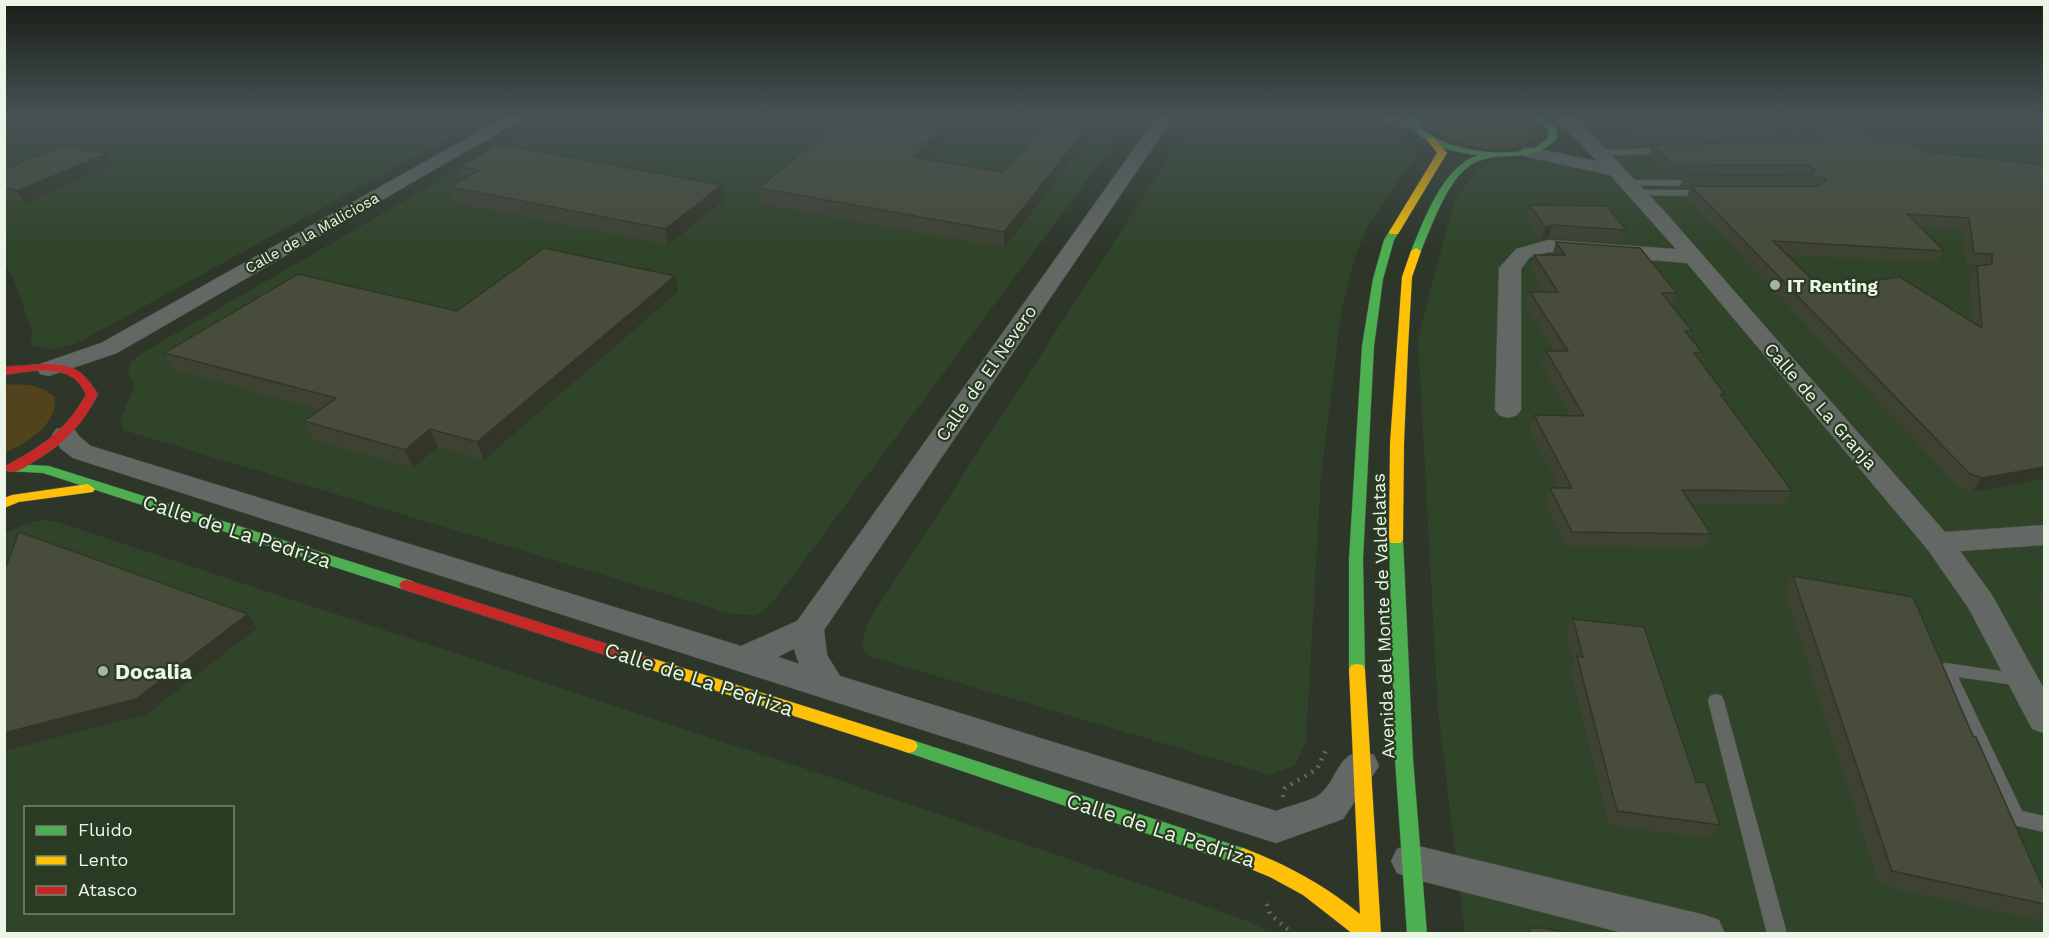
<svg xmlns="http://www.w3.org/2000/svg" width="2049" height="938" font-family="'Work Sans',sans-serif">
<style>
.built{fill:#304429;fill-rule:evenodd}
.green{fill:#51441c}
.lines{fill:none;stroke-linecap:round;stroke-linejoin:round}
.lane-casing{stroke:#4c5448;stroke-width:1}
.street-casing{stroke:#4c5448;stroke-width:1}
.fast-casing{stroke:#4c5448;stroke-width:1}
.slow-casing{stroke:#4c5448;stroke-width:1}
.jam-casing{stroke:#4c5448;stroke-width:1}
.path{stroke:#636863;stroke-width:4.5;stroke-dasharray:2 6;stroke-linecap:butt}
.lane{fill:#636864;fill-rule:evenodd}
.street{fill:#636864;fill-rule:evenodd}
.fast{fill:#4caf50;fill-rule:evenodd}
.slow{fill:#ffc107;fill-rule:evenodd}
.jam{fill:#c62828;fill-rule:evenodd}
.wall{fill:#3d4232;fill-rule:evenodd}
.shaded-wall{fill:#323629}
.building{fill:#474d3a;stroke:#323629;stroke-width:1.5;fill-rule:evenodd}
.poi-dot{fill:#a8b3a4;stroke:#2a3b24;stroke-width:2}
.labels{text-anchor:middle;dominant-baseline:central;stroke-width:4.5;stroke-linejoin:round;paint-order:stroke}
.far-street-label{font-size:15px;fill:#ebf6e7;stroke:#2a3b24}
.poi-label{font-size:18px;font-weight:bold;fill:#ebf6e7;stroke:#2a3b24;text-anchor:start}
.street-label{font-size:18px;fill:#ebf6e7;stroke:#2a3b24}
.near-street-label{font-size:21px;fill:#ebf6e7;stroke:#2a3b24}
.near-poi-label{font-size:21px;font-weight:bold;fill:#ebf6e7;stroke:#2a3b24;text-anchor:start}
</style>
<rect width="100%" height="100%" fill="#2d3629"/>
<!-- built -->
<g class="built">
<path d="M33,118H486L94,334L75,344L48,350L31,345L32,331L12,275L5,264L4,131Z"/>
<path d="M547,118H1133L777,597L762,613L755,616L729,613L123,430L120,421L134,387L128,371L130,363L142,353Z"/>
<path d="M1194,118H1321L1373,125L1386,130L1411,148L1416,155L1368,225L1354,259L1341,313L1321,475L1306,742L1295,765L1270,775L872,657L863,649L862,641L868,622Z"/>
<path d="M1573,118H2044V933H1465L1438,711L1418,338L1454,201L1480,168L1491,162L1531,159L1615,160Z"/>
<path d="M41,520L57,522L836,779L1251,922L1270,933L5,934V534L25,524ZM26,808H232V912H26Z"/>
</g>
<!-- green -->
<g class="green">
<path d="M1427,118H1520L1533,129L1534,135C1513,161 1451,145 1429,127Z"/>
<path d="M5,385C23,383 41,385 55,397C58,425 26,443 5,453Z"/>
</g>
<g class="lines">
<defs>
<g id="lane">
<path d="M1668,148L1671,149V153L1599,156L1594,153L1599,150Z"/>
<path d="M1626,180H1699L1704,183L1699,186L1623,185L1621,183Z"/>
<path d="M1635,190H1705L1710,193L1705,196L1632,195L1630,193Z"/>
<path d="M1946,663L2027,675L2029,680L2027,685L2021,686L1958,677L2022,811L2044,816V832L2009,824L1938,669L1940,665Z"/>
<path d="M1716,694L1722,696L1724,701L1787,934H1767L1708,701L1710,696Z"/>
</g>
<g id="street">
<path d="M503,118H524L117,353L49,376L40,374L37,369L40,364L101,343Z"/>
<path d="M1156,118H1173L824,630L827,655L840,676L1276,811C1288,806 1304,803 1316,797C1340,783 1336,742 1374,755L1379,766L1343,819L1276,843L73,458L61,449L52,435L56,429L65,427L74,429L80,437L91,446L741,646L797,621ZM794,649L799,664L778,657Z"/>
<path d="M1378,118L1417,120L1420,124L1417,128L1411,129L1380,122Z"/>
<path d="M1555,118H1574L1586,128L1666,213L1945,532L2044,525V545L1960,551L1992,595L2044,689V733L2032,729L1969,609L1928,550L1687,263L1549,252L1530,257L1521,269V410L1517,415L1508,418L1499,415L1495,410L1499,268L1516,249L1548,240L1676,249L1610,175L1523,156L1520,152L1523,148L1529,147L1597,161Z"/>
<path d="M1410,844L1705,915L1719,920L1725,934H1627L1410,878L1397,873L1391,861L1397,849Z"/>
</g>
<g id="fast">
<path d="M1407,118H1415C1429,150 1504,159 1534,148C1539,146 1544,141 1549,137L1548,130L1537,118H1546L1556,129L1557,138C1530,168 1496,146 1468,167C1447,182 1431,227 1421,251L1416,254L1411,251C1424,220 1443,166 1478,155C1452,152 1418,145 1407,118Z"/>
<path d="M1394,229L1399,232L1394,240L1383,279L1374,346L1363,559L1365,670L1363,675L1357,676L1351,675L1349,670V559L1362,346L1373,279L1384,240L1390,230Z"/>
<path d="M12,464L49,466L412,581L415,585L412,589H402L43,473L7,471L5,468Z"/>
<path d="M1396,534L1401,535L1403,539L1413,759L1427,934H1407L1395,759L1389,539L1391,535Z"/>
<path d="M909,739L1243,848L1250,851L1253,857L1250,863L1243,866L903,751L900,746L903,741Z"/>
</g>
<g id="slow">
<path d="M4,118H9L4,121Z"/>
<path d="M1428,138H1434L1447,153L1398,234H1390L1389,232L1437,153L1427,140Z"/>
<path d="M1416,248L1421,251L1412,277L1408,348L1404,443L1403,539L1401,543H1391L1389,539L1390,443L1402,277L1411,251Z"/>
<path d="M88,484L95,489L93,492L19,502L4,508V498L12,495Z"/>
<path d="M648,657L909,739L915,741L918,746L915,751L909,753L642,667L640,663L642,659Z"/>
<path d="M1357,664L1363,665L1365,670L1381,934H1353L1303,895L1270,877L1236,863L1233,857L1236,851L1243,848C1286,864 1324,885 1360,914L1349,670L1351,665Z"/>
</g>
<g id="jam">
<path d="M44,364C74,365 82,369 98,394C83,424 63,445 33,462C25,467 17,474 7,471L5,468L7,465C41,447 68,429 86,394C83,390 81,385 78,382C61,364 26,372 4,375V367Z"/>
<path d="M407,580L654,659L656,663L654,667L648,669L402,589L399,585L402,581Z"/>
</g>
</defs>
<!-- lane casing -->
<use href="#lane" class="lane-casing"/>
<!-- street casing -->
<use href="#street" class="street-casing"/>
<!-- fast casing -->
<use href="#fast" class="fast-casing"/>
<!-- slow casing -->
<use href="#slow" class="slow-casing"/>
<!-- jam casing -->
<use href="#jam" class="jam-casing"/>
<!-- path -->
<g class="path">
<path d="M1283,797L1285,788L1317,769L1326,750"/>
<path d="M1267,904L1270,914L1293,934"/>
</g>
<!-- lane -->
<use href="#lane" class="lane"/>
<!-- street -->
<use href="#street" class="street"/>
<!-- fast -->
<use href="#fast" class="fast"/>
<!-- slow -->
<use href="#slow" class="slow"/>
<!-- jam -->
<use href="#jam" class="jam"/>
</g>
<!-- wall -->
<g class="wall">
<path d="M966,118L925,160L1003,172L1092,122L1091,136L1004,248L762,204L759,188L830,130L829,121Z"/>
<path d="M1600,118H1839L1878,142L1921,151L2044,165V479L1971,492L1960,488L1686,198L1690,188H1679L1683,177L1669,178L1648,157L1652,146H1633ZM1921,228L1962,230L1966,265L1979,266H1977L1969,279L1972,322L1821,288L1787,255L1937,263L1944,251Z"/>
<path d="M2014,118H2044V146Z"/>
<path d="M112,165L25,203L4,199V169Z"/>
<path d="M459,167L722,185L725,200L668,245L456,203L450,187L463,180Z"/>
<path d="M1530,205L1626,230L1621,243L1548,238L1541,240L1526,218Z"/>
<path d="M1556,242L1677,293L1672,305L1692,331L1689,337L1702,352L1699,359L1725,394L1723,398L1792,491L1784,505L1692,504L1711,534L1703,548L1566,546L1544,502L1550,488H1559L1529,429L1534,415H1570L1541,364L1546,351H1554L1526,305L1530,292H1545L1530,268L1534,255H1552Z"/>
<path d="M678,292L484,460L438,447L413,468L313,440L304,421L320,410L174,370L164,353L457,311Z"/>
<path d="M1793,576L1973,736L2044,890V912L2036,920L1879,885L1784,590Z"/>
<path d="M2044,586V601L2037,596Z"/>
<path d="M1573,619L1696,782L1720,825L1710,839L1609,825L1570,671L1574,663L1566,633Z"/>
</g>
<!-- shaded-wall -->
<g class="shaded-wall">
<path d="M951,118H966L913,173L912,157Z"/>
<path d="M1092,122L1091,136L1004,248V232Z"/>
<path d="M106,154L112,165L25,203L17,191Z"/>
<path d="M722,185L725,200L668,245L665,229Z"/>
<path d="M1552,225L1548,238L1541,240L1545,227Z"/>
<path d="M675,276L678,292L484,460L477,442Z"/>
<path d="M430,429L438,447L413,468L405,450Z"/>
<path d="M2044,467V479L1971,492L1982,478Z"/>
<path d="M248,614L257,628L147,714L4,751V733Z"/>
</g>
<!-- building -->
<g class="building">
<path d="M833,118H951L912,157L1003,172L1050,118H1069L1092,122L1004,232L759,188L838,123L829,121Z"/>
<path d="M1617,118H1839L1878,142H1909L1921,151L2044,165V467L1982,478L1970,474L1691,186H1819L1826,180L1819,176H1683L1811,174L1815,170L1808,165L1673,166L1653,145L1820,140L1823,135L1816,130L1637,135ZM1907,214L1969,218L1974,253L1992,254V264L1977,266L1982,328L1900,277L1821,288L1773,241L1944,251Z"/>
<path d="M2033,118H2044V128Z"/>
<path d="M497,144L722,185L665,229L450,187L479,170L459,167Z"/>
<path d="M64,145L106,154L17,191L4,188V169Z"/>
<path d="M1530,205L1607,206L1626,230L1552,225L1545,227Z"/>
<path d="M1556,242L1640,248L1677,293H1662L1692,331H1685L1702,352L1694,353L1725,394H1720L1792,491L1682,490L1711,534L1572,532L1550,488H1572L1534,415L1584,416L1546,351H1568L1530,292H1558L1534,255H1565Z"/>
<path d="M544,248L675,276L477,442L430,429L405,450L304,421L336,398L164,353L298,274L457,311Z"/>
<path d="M19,532L248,614L136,699L4,733V572Z"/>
<path d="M1793,576L1913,597L1973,736L1976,737L2044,890V904L1892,871Z"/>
<path d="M1573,619L1644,627L1696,782L1706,783L1720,825L1617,811L1577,656L1583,657Z"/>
<path d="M1530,928H1544L1567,933H1529Z"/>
</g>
<!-- sky -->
<linearGradient id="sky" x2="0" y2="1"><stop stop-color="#191e17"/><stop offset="0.47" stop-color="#465254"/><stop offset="1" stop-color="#465254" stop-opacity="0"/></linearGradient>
<rect width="2049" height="250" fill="url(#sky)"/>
<!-- markers -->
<g class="poi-dot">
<circle cx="1775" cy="285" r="6"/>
<circle cx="103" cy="671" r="6"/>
</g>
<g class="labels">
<!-- far-street labels -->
<g class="far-street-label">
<text transform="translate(312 233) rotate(-29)">Calle de la Maliciosa</text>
</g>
<!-- poi labels -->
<g class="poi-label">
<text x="1787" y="285">IT Renting</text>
</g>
<!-- street labels -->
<g class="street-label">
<text transform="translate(986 373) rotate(-55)">Calle de El Nevero</text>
<text transform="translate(1821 406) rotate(49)">Calle de La Granja</text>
<text transform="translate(1383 616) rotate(-92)">Avenida del Monte de Valdelatas</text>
</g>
<!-- near-street labels -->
<g class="near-street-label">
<text transform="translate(237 531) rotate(18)">Calle de La Pedriza</text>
<text transform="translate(699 679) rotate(18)">Calle de La Pedriza</text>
<text transform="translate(1161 830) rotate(18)">Calle de La Pedriza</text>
</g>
<!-- near-poi labels -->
<g class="near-poi-label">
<text x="115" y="671">Docalia</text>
</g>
</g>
<!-- border -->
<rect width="2049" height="938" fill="none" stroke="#ebf6e7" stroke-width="12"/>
<!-- legend -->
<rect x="24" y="806" width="210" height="108" fill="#2a3b24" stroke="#778672" stroke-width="1.5"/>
<rect x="36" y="826" width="30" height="9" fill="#4caf50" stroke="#778672" stroke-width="1.5"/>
<text x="78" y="836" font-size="18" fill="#ebf6e7">Fluido</text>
<rect x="36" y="856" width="30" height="9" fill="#ffc107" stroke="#778672" stroke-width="1.5"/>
<text x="78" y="866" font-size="18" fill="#ebf6e7">Lento</text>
<rect x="36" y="886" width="30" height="9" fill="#c62828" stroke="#778672" stroke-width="1.5"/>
<text x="78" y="896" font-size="18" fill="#ebf6e7">Atasco</text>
</svg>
